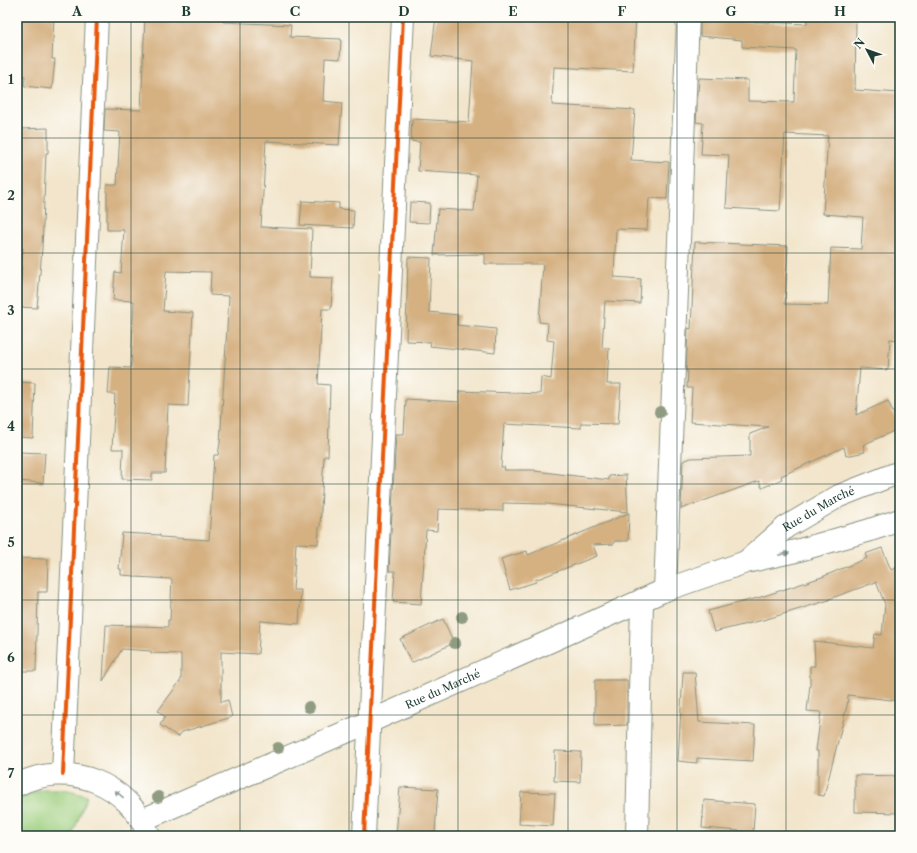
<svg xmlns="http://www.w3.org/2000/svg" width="917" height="853" font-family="'Libre Caslon Text',serif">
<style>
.green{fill:#9bcd7c;stroke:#5d8558}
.building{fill:#d5b182}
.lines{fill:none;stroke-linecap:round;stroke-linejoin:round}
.street-casing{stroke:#889180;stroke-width:24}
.secondary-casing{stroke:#889180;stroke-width:24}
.street{stroke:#fff;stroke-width:22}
.secondary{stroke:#fff;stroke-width:22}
.cycleway-casing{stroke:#fdfcf7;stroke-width:6}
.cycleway{stroke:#e8590c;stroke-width:4}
.tree{fill:#8f9c82}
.oneway{fill:#8f9e9a}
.grid{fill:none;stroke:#1f3d34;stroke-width:1;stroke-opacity:0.55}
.labels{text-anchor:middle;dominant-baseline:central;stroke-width:4;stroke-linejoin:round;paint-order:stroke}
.street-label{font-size:11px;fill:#1f3d34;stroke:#fdfcf7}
.neatline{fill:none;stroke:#1f3d34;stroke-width:1.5}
.grid-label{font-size:13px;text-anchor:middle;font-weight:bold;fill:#1f3d34}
</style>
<rect width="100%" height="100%" fill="#fdfcf7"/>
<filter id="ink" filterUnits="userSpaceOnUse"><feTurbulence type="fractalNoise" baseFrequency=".025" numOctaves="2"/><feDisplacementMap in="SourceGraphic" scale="8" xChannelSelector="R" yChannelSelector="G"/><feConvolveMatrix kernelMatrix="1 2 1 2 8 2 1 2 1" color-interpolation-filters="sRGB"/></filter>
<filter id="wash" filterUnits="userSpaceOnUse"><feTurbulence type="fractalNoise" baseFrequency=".012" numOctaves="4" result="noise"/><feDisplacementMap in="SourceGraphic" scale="16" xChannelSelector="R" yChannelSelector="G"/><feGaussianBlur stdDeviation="0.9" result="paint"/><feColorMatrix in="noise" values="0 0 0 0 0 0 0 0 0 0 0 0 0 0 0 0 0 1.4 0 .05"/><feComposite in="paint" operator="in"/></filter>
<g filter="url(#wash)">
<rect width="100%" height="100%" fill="#f2e5cb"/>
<!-- green -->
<path class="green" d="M41,790H65L87,796L72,836H17V800Z"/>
<g id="blocks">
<!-- building -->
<g class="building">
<path d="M17,17H54L52,59H55L52,89L24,86L25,76H17Z"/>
<path d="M145,17H223V22L291,25L290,37L341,39L340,59L325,58L323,101L342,103L339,145L266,141L261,227L312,229L310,277L333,278L331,309H322L318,384L330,385L328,456H324L320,527H319L318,544L296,543L293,590H301L299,624L260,621L258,654L221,652V702L228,700L232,717L182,732L178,737L160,725L165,717L158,711L181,680V654L151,653V651L122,649L103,681L106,625L168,627V620H170L172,579L135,577V576L121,575V569H119L122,533L160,535V537L209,540L214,455H218L220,443L229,296L210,295L211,272L166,271L163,311L193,313L188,406L168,405L165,473H152V480L122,479L123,449H112L115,394H108L110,367L131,368L134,301L113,300L115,272L121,273L124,230H107V185H117L120,132L104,131L105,109L141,110Z"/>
<path d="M436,17H636L633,71L554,67L552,105L635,110L631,160L669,162L667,199L649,198L647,230L616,229L614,277L641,279L640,303L605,301L602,348H609L607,384H621L618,424L581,423V428L504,424L501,467H505L504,470H535V471L609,480V476L626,475L628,512L547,504L503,503V511L438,509L437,531L426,530L421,604L393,602L395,571H389L396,434H404L406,399L459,402V391L540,394L541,377L551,379L554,341L547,340L548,323L539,322L543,264H485V254L434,255L438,209L474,211L477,175L418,171L420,142L411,141L412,119L469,122L473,61L431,56Z"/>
<path d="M700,17H734V21L807,24V17H856L855,90L900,93V340L890,339L888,370L860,368L856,415L888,401L900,428L863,445L865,452L846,456L844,447L781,476L782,479L762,488L759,481L681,509L683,461L691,458L750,456V434L768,427L690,422L692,388H687L688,371H686L688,328L691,329L695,242L788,246L785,304L828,305L831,248L861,249L863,217L823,214L828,136L785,134L780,211L726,208L729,155L701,154L703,123L696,122L699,78L748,80V101L794,102L796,50L742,47V40L700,36Z"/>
<path d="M48,128V153H46L42,249L37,308L19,307L23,248H17V163H20V129Z"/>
<path d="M302,201L339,203V209L354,210L353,228L300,225Z"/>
<path d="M410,202L430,203L429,223L409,222Z"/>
<path d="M408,257L431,258L429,312L458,315L457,325L496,329L495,353L430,346L431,342L406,341Z"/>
<path d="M17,382L35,383L33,438L17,437Z"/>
<path d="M17,452L45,453L43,483L17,481Z"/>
<path d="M629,513L628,541H614V544L593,545L597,556L535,580L536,582L510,590L501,559L527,551L528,555Z"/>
<path d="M882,548L891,570L900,566V701L848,695L847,706L824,796L818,795V751H816L821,712L807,711L810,685V666H815L814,641L873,648L875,634L882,635L885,604L876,582L829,599V600L767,619L714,632L708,611L761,597L822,577L867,558L865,554Z"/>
<path d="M17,558L48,559L47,592H38L36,671H17Z"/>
<path d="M443,619L454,643L411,663L400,639Z"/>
<path d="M683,672H695L699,722L755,725L753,761L697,758V763L678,761Z"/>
<path d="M595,680H627V725L595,726Z"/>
<path d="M555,751L581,752L580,782L554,781Z"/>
<path d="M855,775L900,776V813L855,812Z"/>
<path d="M400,787L438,789L435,833H424V836H396Z"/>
<path d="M521,792L555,793L553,826L519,824Z"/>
<path d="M704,800L755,804L753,832L702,828Z"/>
</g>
</g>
</g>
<g filter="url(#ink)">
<use href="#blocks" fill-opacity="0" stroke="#889180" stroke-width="1"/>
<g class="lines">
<defs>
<g id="street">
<path d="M665,590L688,17"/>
<path d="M63,774L97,17"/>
<path d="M364,836L403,17"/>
<path d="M637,836L642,600"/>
</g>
<g id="secondary">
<path id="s1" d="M747,561L786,527L839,496L900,472"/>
<path d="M17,785C68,759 129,783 149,836"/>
<path id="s2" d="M142,820L369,722L665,590L746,562L796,551L870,530L900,520"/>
</g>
</defs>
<!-- street casing -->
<use href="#street" class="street-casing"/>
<!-- secondary casing -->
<use href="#secondary" class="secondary-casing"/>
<!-- street -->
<use href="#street" class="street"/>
<!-- secondary -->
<use href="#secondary" class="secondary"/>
<defs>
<g id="cycleway">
<path d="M63,774L97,17"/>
<path d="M364,836L403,17"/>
</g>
</defs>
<!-- cycleway casing -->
<use href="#cycleway" class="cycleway-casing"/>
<!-- cycleway -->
<use href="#cycleway" class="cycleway"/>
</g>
<!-- trees -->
<g class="tree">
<circle cx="660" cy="412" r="6"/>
<circle cx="462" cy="617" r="6"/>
<circle cx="455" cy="643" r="6"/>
<circle cx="309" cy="707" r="6"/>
<circle cx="278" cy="748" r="6"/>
<circle cx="158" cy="797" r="6"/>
</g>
<!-- one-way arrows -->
<defs><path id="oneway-solid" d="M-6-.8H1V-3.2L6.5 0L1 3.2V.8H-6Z"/></defs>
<g class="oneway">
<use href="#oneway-solid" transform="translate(784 554) rotate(-12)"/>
<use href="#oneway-solid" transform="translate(119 794) rotate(-141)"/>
</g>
</g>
<!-- grid -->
<path class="grid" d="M131,17V836M240,17V836M349,17V836M458,17V836M568,17V836M677,17V836M786,17V836M17,138H900M17,253H900M17,369H900M17,484H900M17,600H900M17,715H900"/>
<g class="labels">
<!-- street labels -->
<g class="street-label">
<text stroke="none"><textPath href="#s1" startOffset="89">Rue du Marché</textPath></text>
<text stroke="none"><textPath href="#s2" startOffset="328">Rue du Marché</textPath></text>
</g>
</g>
<!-- margin -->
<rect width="917" height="853" fill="none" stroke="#fdfcf7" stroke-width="44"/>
<!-- north arrow -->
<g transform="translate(867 50) rotate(311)" stroke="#fdfcf7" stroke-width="3" paint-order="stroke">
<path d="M0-3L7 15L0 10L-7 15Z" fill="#1f3d34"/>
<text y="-6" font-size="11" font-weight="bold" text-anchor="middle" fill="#1f3d34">N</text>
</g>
<rect x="22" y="22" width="873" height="809" class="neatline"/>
<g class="grid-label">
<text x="77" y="16">A</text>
<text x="186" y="16">B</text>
<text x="295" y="16">C</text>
<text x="404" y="16">D</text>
<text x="513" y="16">E</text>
<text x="622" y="16">F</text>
<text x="731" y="16">G</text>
<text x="840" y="16">H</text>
<text x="11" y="84">1</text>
<text x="11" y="200">2</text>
<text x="11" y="315">3</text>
<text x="11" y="431">4</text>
<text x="11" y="547">5</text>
<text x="11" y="662">6</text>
<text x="11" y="778">7</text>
</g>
</svg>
